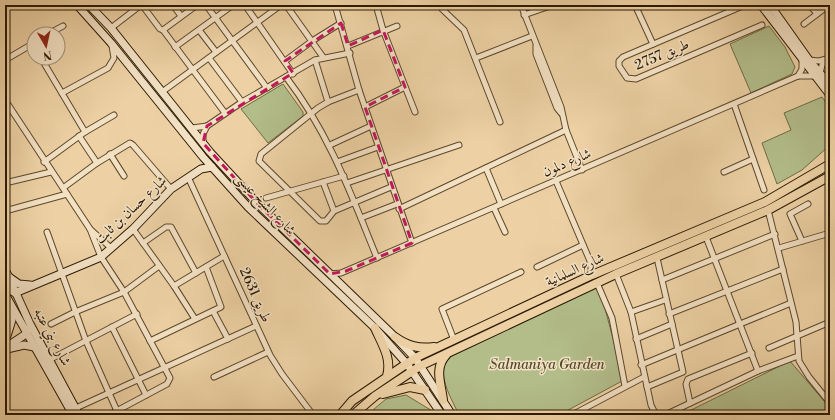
<svg xmlns="http://www.w3.org/2000/svg" width="835" height="420" font-family="'Libre Bodoni',Amiri,serif">
<style>
.green{fill:#b2bd8a;stroke:#6e6c46}
.lines{fill:none;stroke-linecap:round;stroke-linejoin:round}
.street-casing{stroke:#5c482b;stroke-width:7}
.secondary-casing{stroke:#2b1a03;stroke-width:9}
.primary-casing{stroke:#2b1a03;stroke-width:10}
.street{stroke:#f3e1c4;stroke-width:5}
.secondary{stroke:#f3e1c4;stroke-width:7}
.primary{stroke:#edd1a4;stroke-width:8}
.marked{fill:none;stroke:#c2185b;stroke-width:3;stroke-dasharray:8 5;stroke-linejoin:round}
.labels{text-anchor:middle;dominant-baseline:central;stroke-width:3;stroke-linejoin:round;paint-order:stroke}
.street-label{font-size:14px;fill:#2b1a03;stroke:#f3e1c4}
.park-label{font-size:14px;font-style:italic;fill:#544b2c;stroke:#f3e1c4}
</style>
<rect width="100%" height="100%" fill="#edd1a4"/>
<filter id="stains"><feTurbulence type="fractalNoise" baseFrequency=".005" numOctaves="4"/><feColorMatrix values="0 0 0 0 .2 0 0 0 0 .09 0 0 0 0 .02 0 0 0 .5 -.17"/></filter>
<radialGradient id="worn" r=".72"><stop offset=".6" stop-color="#630" stop-opacity="0"/><stop offset="1" stop-color="#630" stop-opacity=".3"/></radialGradient>
<!-- green -->
<g class="green">
<path d="M769,26L785,47L795,67L792,74L751,93L730,44Z"/>
<path d="M283,84L303,112V116L268,143L241,109Z"/>
<path d="M822,97L830,108V145L802,170L777,184L762,143L791,130L784,113Z"/>
<path d="M599,286L624,380L559,415H459C451,398 442,384 443,365L452,356Z"/>
<path d="M790,361L830,408V415H681Z"/>
<path d="M406,395L434,412L435,415H367L386,399Z"/>
</g>
<g class="lines">
<defs>
<g id="street">
<path d="M142,5L160,29L163,30L225,113"/>
<path d="M173,5L181,16"/>
<path d="M206,5L267,88"/>
<path d="M245,5L293,74"/>
<path d="M286,5L323,57"/>
<path d="M335,5L359,90L412,243"/>
<path d="M376,5L383,30L415,112"/>
<path d="M440,5L442,9L464,30L500,122"/>
<path d="M521,5L561,107L566,130L582,170"/>
<path d="M635,5L653,44"/>
<path d="M745,5L623,57L619,61V66L627,78L636,79L762,25"/>
<path d="M810,5L817,14"/>
<path d="M5,9L12,5"/>
<path d="M524,15L553,5"/>
<path d="M804,24L829,5"/>
<path d="M111,28L141,5"/>
<path d="M163,30L197,5"/>
<path d="M199,30L216,52"/>
<path d="M48,34L63,26"/>
<path d="M348,46L397,26"/>
<path d="M536,46V54L557,108L561,113"/>
<path d="M175,47L233,5"/>
<path d="M41,58L85,132"/>
<path d="M209,58L242,102"/>
<path d="M476,58L532,36"/>
<path d="M5,60L34,43"/>
<path d="M315,60L328,102"/>
<path d="M809,60L819,61L830,58"/>
<path d="M285,61L312,41L341,23"/>
<path d="M820,74L822,65L826,60"/>
<path d="M798,76L802,69V60"/>
<path d="M286,77C329,133 351,194 377,258"/>
<path d="M359,90L328,102L318,108L261,154L259,161L320,221H326L334,211L391,187"/>
<path d="M162,92L281,5"/>
<path d="M62,93L108,68L114,58L112,46"/>
<path d="M5,100L90,229L111,248"/>
<path d="M734,104L764,190"/>
<path d="M365,107L405,87"/>
<path d="M192,128L207,126L242,102L315,60L350,53"/>
<path d="M79,136L97,163"/>
<path d="M203,143V134L207,126"/>
<path d="M330,145L371,126"/>
<path d="M110,154L124,176"/>
<path d="M44,162L85,132L114,115"/>
<path d="M337,162L378,147"/>
<path d="M486,168L501,204"/>
<path d="M724,172L753,159"/>
<path d="M188,177L270,355L282,374L313,415"/>
<path d="M556,181L590,261L592,275"/>
<path d="M323,182L334,211"/>
<path d="M5,183L51,172"/>
<path d="M347,183L459,145"/>
<path d="M63,188L97,163L130,143L133,145L171,189"/>
<path d="M266,198L344,176"/>
<path d="M494,208L505,232"/>
<path d="M399,209L566,130"/>
<path d="M768,210L796,322L799,361L809,377L830,403"/>
<path d="M5,211L67,194"/>
<path d="M361,218L397,204"/>
<path d="M90,229L101,257L124,292L170,378L167,384L109,415"/>
<path d="M133,229L174,286L195,319"/>
<path d="M47,232L86,341L117,411"/>
<path d="M706,237L758,371"/>
<path d="M802,241L790,214L808,204"/>
<path d="M143,243L166,227H171L196,273"/>
<path d="M779,248L830,233"/>
<path d="M537,267L583,245"/>
<path d="M330,274L341,273L369,261L798,76H814"/>
<path d="M616,274L631,312L651,405L654,411L658,415"/>
<path d="M662,280L775,234"/>
<path d="M597,283L612,318L625,386"/>
<path d="M174,286L224,256"/>
<path d="M213,311L228,339"/>
<path d="M631,312L665,300"/>
<path d="M669,314L783,269"/>
<path d="M51,324L75,312L124,292L159,266"/>
<path d="M112,327L146,395"/>
<path d="M636,339L672,324"/>
<path d="M454,340L442,309L521,272"/>
<path d="M150,341L221,307L206,267"/>
<path d="M769,348L830,322"/>
<path d="M49,360L137,314"/>
<path d="M641,365L791,303"/>
<path d="M214,377L268,352"/>
<path d="M647,387L683,372L657,258"/>
<path d="M690,403L686,384L688,379L752,353"/>
<path d="M76,408L256,326"/>
<path d="M572,415L644,377"/>
<path d="M665,415L758,371L798,356"/>
</g>
<g id="secondary">
<path d="M77,5L111,43L203,157L248,207L375,328L407,364L442,415"/>
<path d="M89,5L111,28L210,152L256,202L395,337L415,358L452,415"/>
<path d="M761,5L830,95"/>
<path d="M770,5L809,60L830,85"/>
<path d="M5,269L30,324L79,415"/>
<path d="M9,277L19,284L30,285"/>
<path d="M5,282L10,290L15,293L101,257L133,229L171,189L201,169L212,167"/>
<path d="M5,294L73,415"/>
<path d="M7,336L12,320L9,308"/>
<path d="M5,348L26,334L28,330"/>
<path d="M7,349L24,345L34,347"/>
</g>
<g id="primary">
<path d="M375,328C382,344 392,358 387,376"/>
<path d="M395,337C408,346 418,349 434,347"/>
<path d="M383,394L410,387L425,390"/>
<path d="M443,400C441,384 434,368 446,355"/>
<path d="M340,415L352,401L415,358L592,275L765,202L830,164"/>
<path d="M353,415L375,396L420,366L616,274L768,210L830,176"/>
</g>
</defs>
<!-- street casing -->
<use href="#street" class="street-casing"/>
<!-- secondary casing -->
<use href="#secondary" class="secondary-casing"/>
<!-- primary casing -->
<use href="#primary" class="primary-casing"/>
<!-- street -->
<use href="#street" class="street"/>
<!-- secondary -->
<use href="#secondary" class="secondary"/>
<!-- primary -->
<use href="#primary" class="primary"/>
</g>
<!-- marked area -->
<path class="marked" d="M341,23L348,46L383,30L405,87L365,107L412,243L346,271L330,274L256,202L203,143L207,126L293,73L285,61Z"/>
<g class="labels">
<!-- street labels -->
<g class="street-label">
<text transform="translate(662 55) rotate(-23)">طريق 2757</text>
<text transform="translate(567 163) rotate(-23)">شارع دلمون</text>
<text transform="translate(265 204) rotate(46)">شارع الشيخ عيسى</text>
<text transform="translate(131 210) rotate(-43)">شارع حسان بن ثابت</text>
<text transform="translate(575 270) rotate(-24)">شارع السلمانية</text>
<text transform="translate(255 295) rotate(66)">طريق 2631</text>
<text transform="translate(52 337) rotate(62)">شارع بني عتبه</text>
</g>
<!-- park labels -->
<g class="park-label">
<text x="547" y="365">Salmaniya Garden</text>
</g>
</g>
<!-- margin -->
<rect width="835" height="420" fill="none" stroke="#edd1a4" stroke-width="20"/>
<rect x="6" y="6" width="823" height="408" fill="none" stroke="#2b1a03" stroke-width="2"/>
<rect x="10" y="10" width="815" height="400" fill="none" stroke="#2b1a03"/>
<!-- north arrow -->
<g transform="translate(46 46) rotate(171)"><circle r="19" fill="#f3e1c4" stroke="#a39177"/>
<path d="M0-3L7 15L0 10L-7 15Z" fill="#8f2418"/>
<text y="-6" font-size="11" font-weight="bold" text-anchor="middle" fill="#2b1a03">N</text>
</g>
<rect width="100%" height="100%" filter="url(#stains)"/>
<rect width="100%" height="100%" fill="url(#worn)"/>
</svg>
